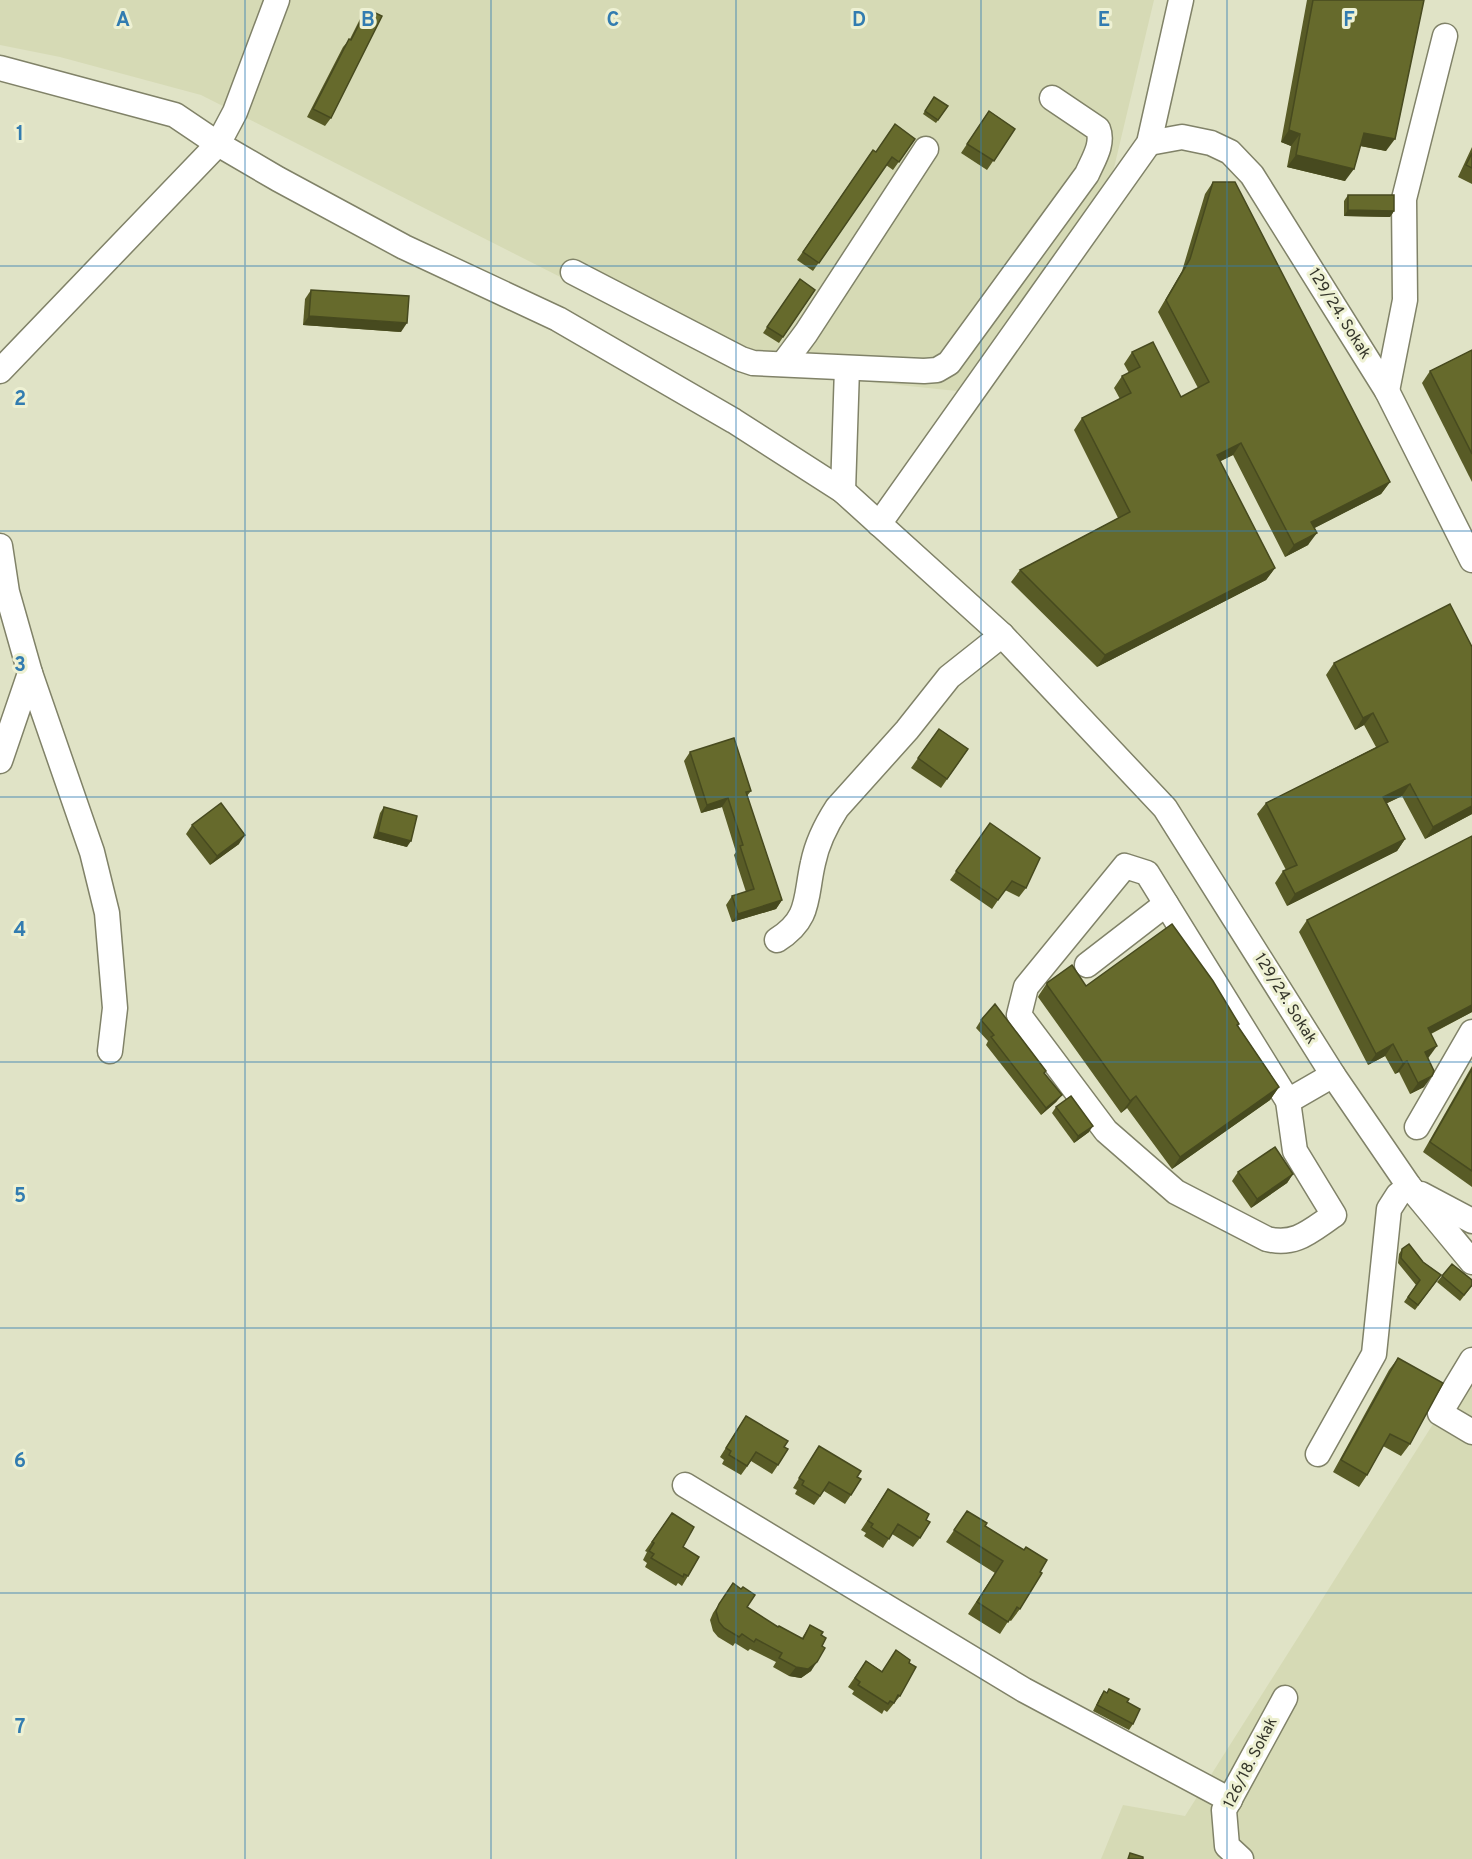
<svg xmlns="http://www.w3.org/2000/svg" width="1472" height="1859" font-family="Overpass,sans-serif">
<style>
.built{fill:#d6dab5}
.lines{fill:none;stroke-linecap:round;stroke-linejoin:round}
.minor-casing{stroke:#808268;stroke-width:27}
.minor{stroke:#fff;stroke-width:24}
.wall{fill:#585b26}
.shaded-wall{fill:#474a1f}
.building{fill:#666a2c;stroke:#474a1f;stroke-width:1.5}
.grid{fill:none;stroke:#327cb0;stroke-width:1.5;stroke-opacity:0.55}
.labels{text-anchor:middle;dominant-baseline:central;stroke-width:6;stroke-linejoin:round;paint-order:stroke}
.street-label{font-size:16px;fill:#35362b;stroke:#eef1d3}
.grid-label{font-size:20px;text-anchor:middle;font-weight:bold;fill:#327cb0;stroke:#eef1d3;stroke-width:6;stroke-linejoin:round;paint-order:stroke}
</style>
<rect width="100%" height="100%" fill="#e0e3c6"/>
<!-- built -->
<g class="built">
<path d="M0,0H1154L1113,172L957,391L742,369L201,95L60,57L0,45Z"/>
<path d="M1472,1358V1859H1101L1123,1805L1185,1816L1440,1413Z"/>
</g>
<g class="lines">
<defs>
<g id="minor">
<path d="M0,68L175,115L218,144L278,179L404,247L558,319L734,421L843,491L1002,635L1165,808L1333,1075L1409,1186L1472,1262"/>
<path d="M1149,143L1182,137L1211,143L1230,152L1252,175L1387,391L1472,560"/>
<path d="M573,272L741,359L753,363L924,371L937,370L949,363L1087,174C1093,160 1104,144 1098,129L1052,98"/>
<path d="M783,364L806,333L926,149"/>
<path d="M0,371L218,144L235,112L277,0"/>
<path d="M1387,391L1405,300L1404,199L1445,36"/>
<path d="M843,491L847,368"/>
<path d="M879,524L1149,143L1181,0"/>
<path d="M0,546L7,592L30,673L92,852L107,913L115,1008L110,1051"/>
<path d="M0,761L30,673"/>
<path d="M1125,866L1147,873L1288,1101L1295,1151L1334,1215C1310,1231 1296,1246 1267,1239L1176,1192L1106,1131L1019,1015L1026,987Z"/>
<path d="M777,940C811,919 805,897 813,863C817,843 826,825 837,808L907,730L949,677L1002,635"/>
<path d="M1087,965L1166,904"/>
<path d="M1288,1101L1333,1075"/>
<path d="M1417,1127L1472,1032"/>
<path d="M1421,1194L1472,1221"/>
<path d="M1472,1360L1440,1413L1472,1432"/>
<path d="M1318,1454L1374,1354L1389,1209L1398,1195L1409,1186"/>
<path d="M685,1485L1024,1690L1230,1800"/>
<path d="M1241,1859L1227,1846L1224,1810L1285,1698"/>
</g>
</defs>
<!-- minor casing -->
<use href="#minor" class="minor-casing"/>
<!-- minor -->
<use href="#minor" class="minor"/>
</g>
<!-- wall -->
<g class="wall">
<path d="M1307,0H1424L1386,151L1360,146L1345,181L1287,167L1291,146L1281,142Z"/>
<path d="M367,9L331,118L325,126L307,117L343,47L350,39L361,17Z"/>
<path d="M934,97L948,106L936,123L923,114Z"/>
<path d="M989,111L1015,129L987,170L961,153Z"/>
<path d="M915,139L893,170L886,165L813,271L797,260L873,150L876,152Z"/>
<path d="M1472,147V184L1458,177Z"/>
<path d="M1213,182L1390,482L1381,494L1314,528L1308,545L1285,557L1233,455L1220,461L1275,568L1266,580L1097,667L1011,582L1020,570L1118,518L1074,430L1082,418L1120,399L1114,388L1122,376L1129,373L1124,364L1132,352L1181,397L1198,388L1158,312L1182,271L1205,194Z"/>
<path d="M1348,195L1394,211L1390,217L1344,216V201Z"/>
<path d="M800,279L815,290L779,343L763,333Z"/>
<path d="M311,290L401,332L303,325L305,299Z"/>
<path d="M1472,350V482L1422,383L1430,371Z"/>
<path d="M1334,663L1472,814L1425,839L1402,796L1387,803L1405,839L1397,851L1287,906L1275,883L1283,871L1286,870L1257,814L1266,803L1376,747L1364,725L1355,730L1326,675Z"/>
<path d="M939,729L968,749L941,788L911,768Z"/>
<path d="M690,752L751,791L747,796L782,900L776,909L732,922L726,905L732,896L746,892L734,855L736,852L722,807L701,813L684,761Z"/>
<path d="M384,807L407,847L373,838L380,813Z"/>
<path d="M990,823L1026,888L1019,897L1005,890L992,909L950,880Z"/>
<path d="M192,825L239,844L210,865L186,834Z"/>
<path d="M1307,920L1472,1012L1431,1034L1429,1057L1428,1058L1424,1087L1410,1094L1399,1072L1395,1074L1385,1056L1368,1065L1299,932Z"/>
<path d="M1047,983L1086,986L1239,1024L1238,1026L1279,1087L1270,1100L1172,1169L1127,1108L1121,1113L1038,997L1039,995Z"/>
<path d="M981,1020L1044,1074L1062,1095L1056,1102L1041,1115L986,1045L988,1041L976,1028Z"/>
<path d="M1472,1066V1187L1423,1152Z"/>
<path d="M1056,1107L1089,1132L1074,1143L1052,1113Z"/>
<path d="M1238,1172L1293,1174L1287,1183L1251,1208L1232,1181Z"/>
<path d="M1402,1249L1423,1262L1441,1275L1415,1310L1404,1302L1416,1285L1398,1263L1399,1254Z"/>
<path d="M1442,1276L1472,1286L1460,1301L1437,1282Z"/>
<path d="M1398,1358L1410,1444L1401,1456L1383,1446L1367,1475L1359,1487L1333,1472L1389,1370Z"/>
<path d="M746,1416L784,1447L778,1465L772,1474L751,1461L741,1475L722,1464L724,1460L720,1457Z"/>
<path d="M819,1446L857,1477L851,1495L845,1504L824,1491L814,1505L795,1494L797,1490L793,1488Z"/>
<path d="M888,1489L926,1520L920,1538L913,1547L892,1534L883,1548L864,1536L866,1533L861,1530Z"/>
<path d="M967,1511L1040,1572L1020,1609L1011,1621L1009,1620L1000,1634L968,1614L995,1573L946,1542Z"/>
<path d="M672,1513L683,1547L688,1576L682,1586L678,1583L676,1586L645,1567L647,1563L643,1560L647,1552L645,1551Z"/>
<path d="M733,1583L747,1607L778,1627L802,1638L810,1625L821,1635L822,1646L811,1671L801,1678L789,1676L773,1667L776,1662L750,1649L748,1651L735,1643L733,1646L718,1637L713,1631L710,1620L713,1613Z"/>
<path d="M866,1661L882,1671L909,1663L900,1696L887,1712L884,1710L882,1714L852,1694L854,1691L848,1687Z"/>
<path d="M1109,1689L1127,1702L1133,1724L1129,1730L1093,1711L1100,1697L1104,1691L1107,1693Z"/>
</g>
<!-- shaded-wall -->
<g class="shaded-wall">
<path d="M1289,130L1300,134L1291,146L1281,142Z"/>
<path d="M1364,133L1395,139L1386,151L1356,145Z"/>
<path d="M1296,155L1354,169L1345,181L1287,167Z"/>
<path d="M1348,210L1394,211L1390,217L1344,216Z"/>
<path d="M309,316L407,323L401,332L303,325Z"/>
<path d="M1241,443L1233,455L1209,467L1217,455Z"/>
<path d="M1390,482L1381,494L1303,534L1311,522Z"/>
<path d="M1317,533L1308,545L1285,557L1294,545Z"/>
<path d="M1275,568L1266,580L1097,667L1105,655Z"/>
<path d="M1373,713L1364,725L1355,730L1363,718Z"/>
<path d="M1410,784L1402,796L1375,809L1383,797Z"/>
<path d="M728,798L722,807L701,813L707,805Z"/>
<path d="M1472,806V814L1425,839L1433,827Z"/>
<path d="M378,832L411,841L407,847L373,838Z"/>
<path d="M245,835L239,844L210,865L217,856Z"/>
<path d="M1405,839L1397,851L1287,906L1295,894Z"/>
<path d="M782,900L776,909L732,922L738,914Z"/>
<path d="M1472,1005V1012L1420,1039L1428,1028Z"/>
<path d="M1393,1044L1385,1056L1368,1065L1376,1054Z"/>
<path d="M1437,1046L1429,1057L1417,1064L1425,1052Z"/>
<path d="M1407,1061L1399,1072L1395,1074L1403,1063Z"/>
<path d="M1432,1076L1424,1087L1410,1094L1418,1083Z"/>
<path d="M1279,1087L1270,1100L1172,1169L1180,1157Z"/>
<path d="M1062,1095L1056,1102L1041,1115L1046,1108Z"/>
<path d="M1136,1096L1127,1108L1121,1113L1130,1101Z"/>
<path d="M1093,1126L1089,1132L1074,1143L1078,1136Z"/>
<path d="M1293,1174L1287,1183L1251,1208L1257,1199Z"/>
<path d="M817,1662L811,1671L801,1678L789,1676L796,1667Z"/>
</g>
<!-- building -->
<g class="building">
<path d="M1313,0H1424L1395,139L1364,133L1354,169L1296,155L1300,134L1289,130Z"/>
<path d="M367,9L382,16L331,118L313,109L349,39L351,40Z"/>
<path d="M934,97L948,106L938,120L925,111Z"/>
<path d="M989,111L1015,129L994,161L967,144Z"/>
<path d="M895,124L915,139L899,162L892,157L819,263L803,252L873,150L876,152Z"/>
<path d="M1472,153V168L1466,165Z"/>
<path d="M1213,182H1235L1390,482L1311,522L1317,533L1294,545L1241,443L1217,455L1275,568L1105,655L1020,570L1130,512L1082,418L1131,393L1122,376L1140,367L1132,352L1153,342L1181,397L1209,382L1166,300L1190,259Z"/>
<path d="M1348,195H1394V211L1348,210Z"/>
<path d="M800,279L815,290L783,337L767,327Z"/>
<path d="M311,290L409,296L407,323L309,316Z"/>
<path d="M1472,350V454L1430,371Z"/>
<path d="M1450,604L1472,647V806L1433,827L1410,784L1383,797L1405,839L1295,894L1283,871L1297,865L1266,803L1388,742L1373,713L1363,718L1334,663Z"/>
<path d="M939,729L968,749L947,779L918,758Z"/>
<path d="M734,738L751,791L746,792L782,900L738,914L732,896L754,889L740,846L743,845L728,798L707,805L690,752Z"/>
<path d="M221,803L245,835L217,856L192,825Z"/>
<path d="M384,807L417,816L411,841L378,832Z"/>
<path d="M990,823L1040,858L1026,888L1012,881L998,900L956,871Z"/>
<path d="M1472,836V1005L1428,1028L1437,1046L1425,1052L1434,1071L1432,1076L1418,1083L1407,1061L1403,1063L1393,1044L1376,1054L1307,920Z"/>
<path d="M1172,924L1213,981L1239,1024L1237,1025L1279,1087L1180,1157L1136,1096L1130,1101L1047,985V983L1072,965L1086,986Z"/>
<path d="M995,1004L1046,1071L1044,1073L1062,1095L1046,1108L991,1037L994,1035L981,1020Z"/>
<path d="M1472,1069V1171L1430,1142Z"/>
<path d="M1071,1096L1093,1126L1078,1136L1056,1107Z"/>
<path d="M1275,1147L1293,1174L1257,1199L1238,1172Z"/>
<path d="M1409,1244L1423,1262L1441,1275L1418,1305L1408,1297L1420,1280L1401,1258L1402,1249Z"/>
<path d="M1452,1264L1472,1280V1285L1464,1295L1442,1276Z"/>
<path d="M1398,1358L1443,1383L1410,1444L1390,1434L1367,1475L1341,1460Z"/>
<path d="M746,1416L788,1441L784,1447L788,1449L778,1465L756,1452L747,1466L729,1455L731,1451L726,1448Z"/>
<path d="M819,1446L861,1471L857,1477L861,1479L851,1495L829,1482L820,1496L802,1485L804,1481L799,1478Z"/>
<path d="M888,1489L929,1514L926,1520L930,1522L920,1538L898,1524L889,1539L871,1527L873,1524L868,1521Z"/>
<path d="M967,1511L987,1523L985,1526L1024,1550L1026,1547L1047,1560L1040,1572L1042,1573L1020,1609L1017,1607L1008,1622L977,1602L1003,1561L954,1530Z"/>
<path d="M672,1513L694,1527L683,1547L699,1557L688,1576L684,1574L683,1577L651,1558L654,1554L649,1551L654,1543L652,1542Z"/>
<path d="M733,1583L741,1589L743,1587L755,1595L747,1607L778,1627L779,1626L803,1639L810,1625L823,1632L821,1635L826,1638L822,1646L825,1648L817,1662L808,1669L796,1667L779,1658L782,1653L756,1639L754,1642L742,1634L739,1637L724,1628L719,1622L716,1611L719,1604Z"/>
<path d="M896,1650L910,1660L909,1663L916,1667L900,1696L898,1695L894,1703L890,1701L888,1704L858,1685L860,1682L855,1678L866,1661L882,1672Z"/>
<path d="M1109,1689L1129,1699L1127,1702L1140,1709L1133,1724L1097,1705L1104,1691L1107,1693Z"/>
<path d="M1130,1853L1143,1857V1859H1128Z"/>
</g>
<!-- grid -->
<path class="grid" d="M245,0V1859M491,0V1859M736,0V1859M981,0V1859M1227,0V1859M0,266H1472M0,531H1472M0,797H1472M0,1062H1472M0,1328H1472M0,1593H1472"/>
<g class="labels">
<!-- street labels -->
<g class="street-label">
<text transform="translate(1339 314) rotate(58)">129/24. Sokak</text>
<text transform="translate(1285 999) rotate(58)">129/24. Sokak</text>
<text transform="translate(1251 1763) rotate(-63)">126/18. Sokak</text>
</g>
</g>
<g class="grid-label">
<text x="123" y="26">A</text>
<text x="368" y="26">B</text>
<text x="613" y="26">C</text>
<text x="859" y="26">D</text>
<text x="1104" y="26">E</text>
<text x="1349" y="26">F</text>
<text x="20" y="140">1</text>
<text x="20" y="405">2</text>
<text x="20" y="671">3</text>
<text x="20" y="936">4</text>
<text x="20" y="1202">5</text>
<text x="20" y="1467">6</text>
<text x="20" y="1733">7</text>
</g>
</svg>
